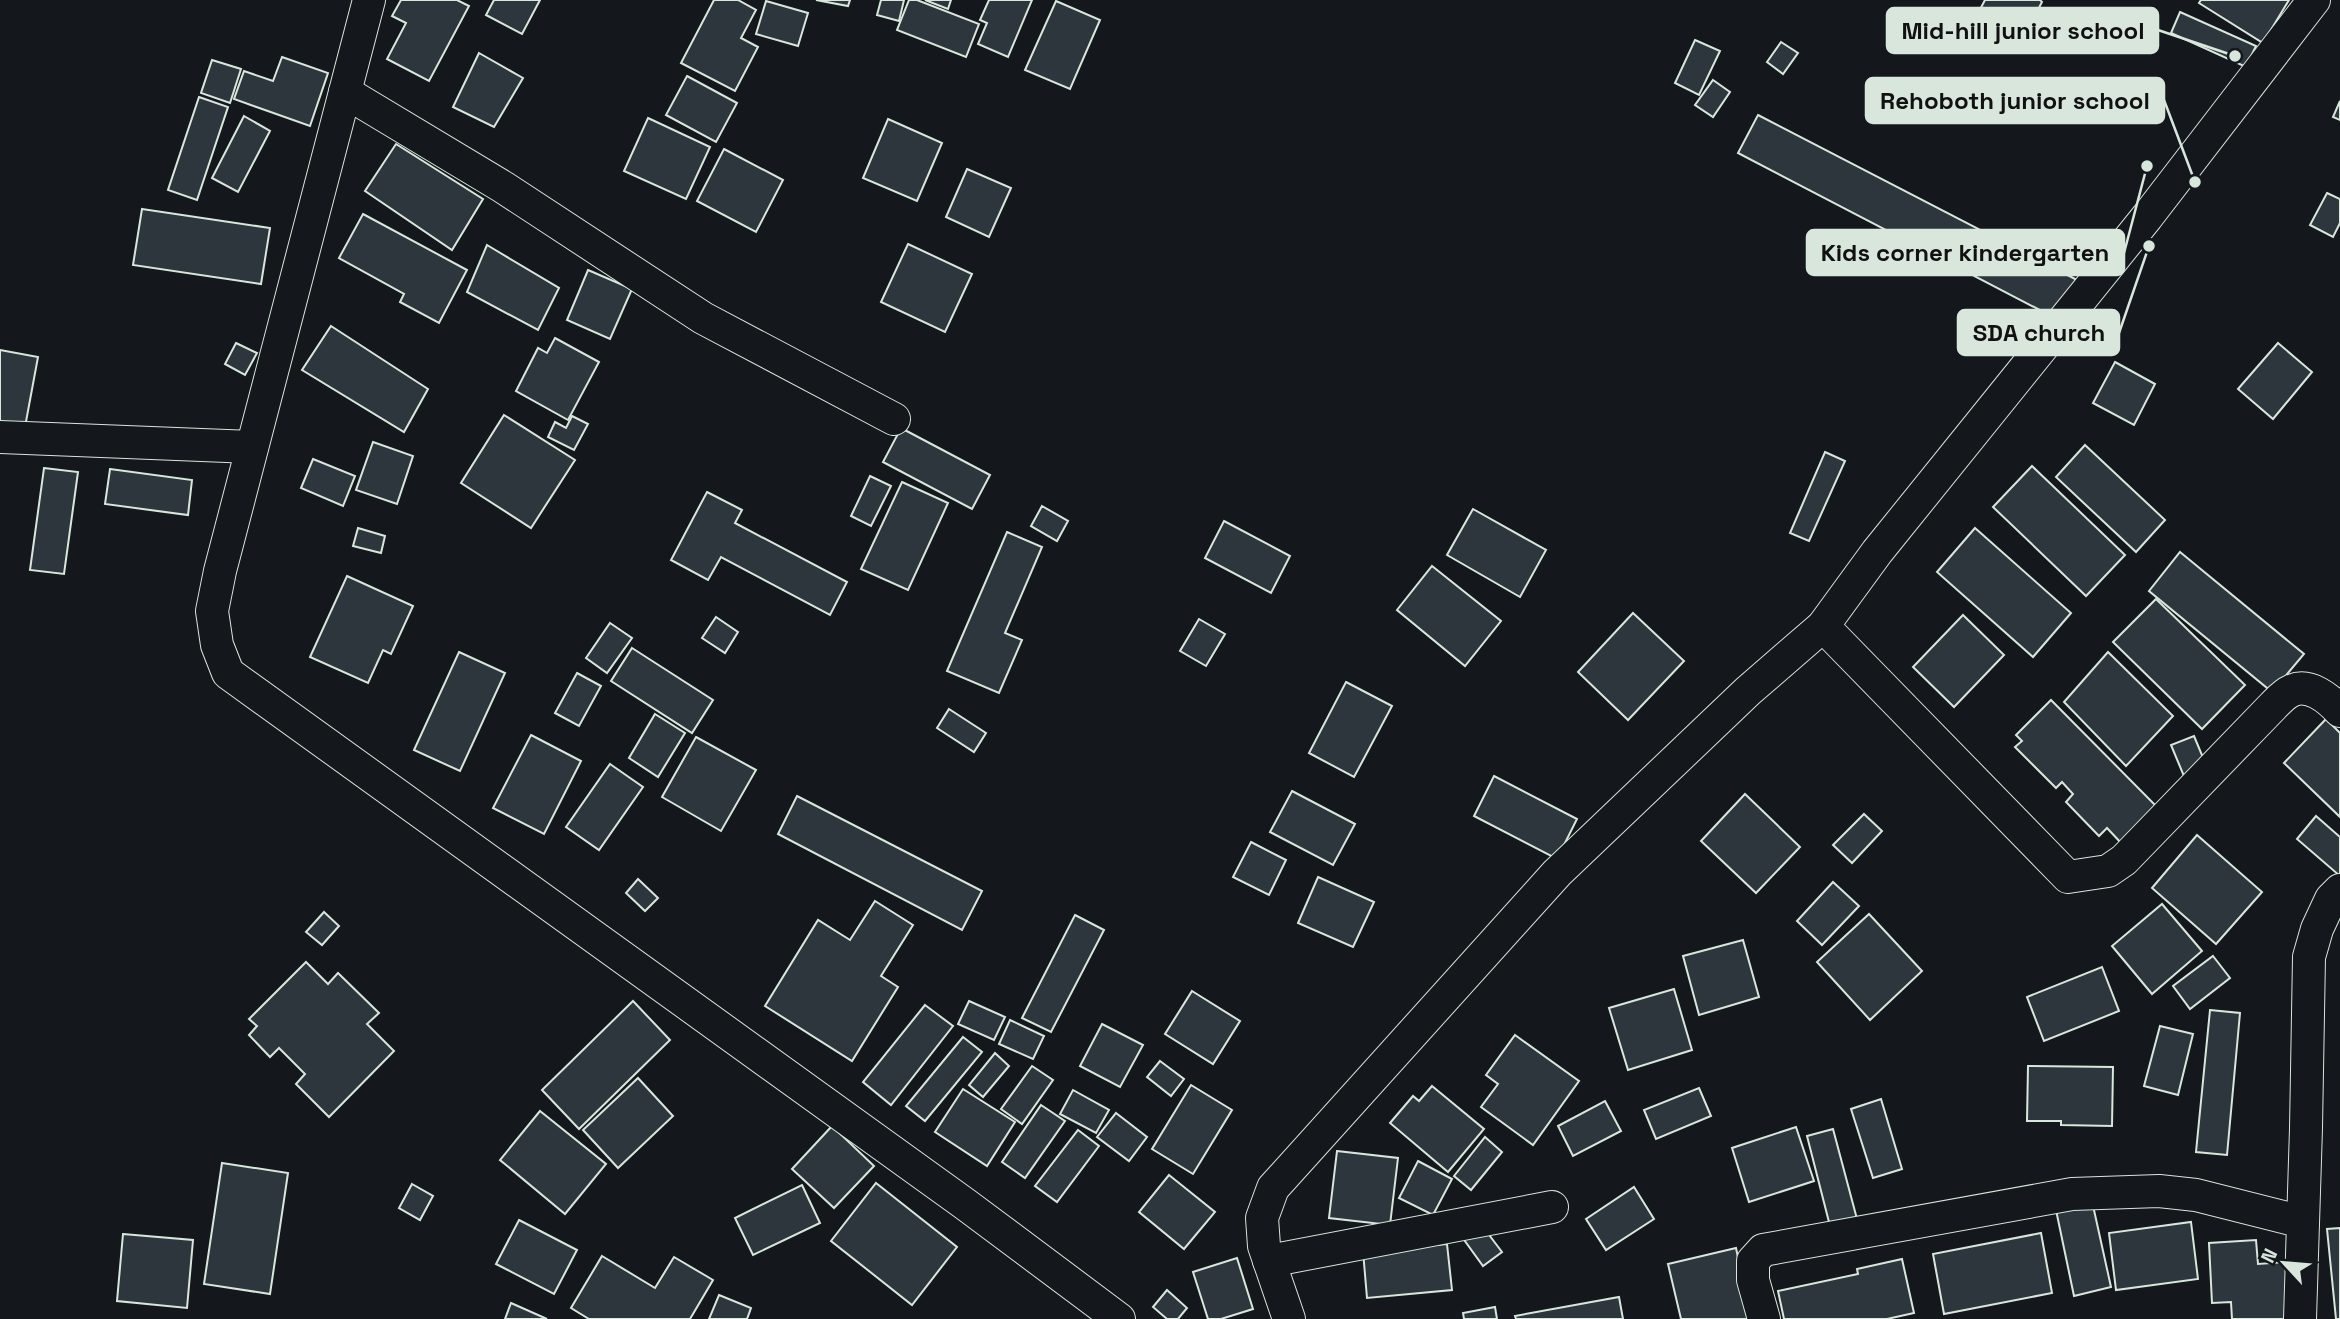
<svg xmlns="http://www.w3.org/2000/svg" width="2340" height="1319" font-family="'Space Grotesk',sans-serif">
	<rect width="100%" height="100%" fill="#14181c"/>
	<g fill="#2c363c" stroke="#d8e6dc" stroke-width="2">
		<path d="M401,0H457L469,6L429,81L387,59L406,23L392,16Z"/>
		<path d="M494,0H540L522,34L486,15Z"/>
		<path d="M714,0H738L756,10L741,38L758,47L735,91L681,63Z"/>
		<path d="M816,0H850L848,6Z"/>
		<path d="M881,0H904L899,21L877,15Z"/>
		<path d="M909,0H917L979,24L966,57L897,30Z"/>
		<path d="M925,0H951L948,9Z"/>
		<path d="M989,0H1032L1008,57L978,44L987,23L980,20Z"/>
		<path d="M1985,0H2040L2042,2L2022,40L1977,15Z"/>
		<path d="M2201,0H2289L2263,43L2199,3Z"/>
		<path d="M766,1L808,13L798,46L756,34Z"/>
		<path d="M1056,1L1100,20L1070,89L1025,70Z"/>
		<path d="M2180,12L2256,46L2246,67L2171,33Z"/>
		<path d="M1695,40L1720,51L1699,95L1675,83Z"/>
		<path d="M1781,42L1798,53L1783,74L1767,62Z"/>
		<path d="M479,53L523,78L494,127L453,107Z"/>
		<path d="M282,57L328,73L310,126L234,99L244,71L273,81Z"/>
		<path d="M212,60L241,69L230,103L201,93Z"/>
		<path d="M687,76L737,103L716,142L666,115Z"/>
		<path d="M1713,80L1730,92L1713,117L1695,105Z"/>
		<path d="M199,97L228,107L197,200L168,190Z"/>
		<path d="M2340,101V120L2333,117Z"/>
		<path d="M1758,115L2077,280L2057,319L1738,153Z"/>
		<path d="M244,116L270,131L238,192L212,178Z"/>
		<path d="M648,118L710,147L686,199L624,171Z"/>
		<path d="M888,119L942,143L917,201L863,178Z"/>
		<path d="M396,144L483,199L452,250L365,191Z"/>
		<path d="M724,149L783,180L756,232L697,201Z"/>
		<path d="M967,169L1011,188L989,237L946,217Z"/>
		<path d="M2327,193L2340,199V223L2333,237L2310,225Z"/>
		<path d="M142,209L270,228L261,284L133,265Z"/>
		<path d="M363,214L467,270L439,323L400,302L404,294L339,258Z"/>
		<path d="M908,244L972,274L945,332L881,302Z"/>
		<path d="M487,245L559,288L538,330L467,292Z"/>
		<path d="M588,270L632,289L610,339L567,320Z"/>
		<path d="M331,326L428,389L404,432L302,370Z"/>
		<path d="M555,338L599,362L568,420L516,391L538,348L547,353Z"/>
		<path d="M236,343L257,353L245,375L225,364Z"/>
		<path d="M2278,343L2312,372L2273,419L2238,389Z"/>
		<path d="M0,350L38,357L25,427L0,422Z"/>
		<path d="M2115,362L2155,384L2134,425L2093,403Z"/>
		<path d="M504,415L575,460L531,528L461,483Z"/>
		<path d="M572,416L588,424L574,450L548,437L555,422L566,428Z"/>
		<path d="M901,428L990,475L972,509L883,462Z"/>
		<path d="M373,442L413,456L397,504L356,490Z"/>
		<path d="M2085,445L2165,520L2136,552L2056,477Z"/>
		<path d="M1825,452L1845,461L1809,541L1790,533Z"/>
		<path d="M313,459L355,476L343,506L301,488Z"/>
		<path d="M2032,466L2125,555L2086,596L1993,507Z"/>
		<path d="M44,468L78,472L64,574L30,570Z"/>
		<path d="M110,469L192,480L188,515L105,504Z"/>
		<path d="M870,476L891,486L871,526L851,516Z"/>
		<path d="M902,482L948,503L908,590L861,569Z"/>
		<path d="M707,492L742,510L735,523L847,582L830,615L721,557L708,580L671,560Z"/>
		<path d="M1042,506L1068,521L1057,541L1031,526Z"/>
		<path d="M1473,509L1546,550L1520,597L1447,555Z"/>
		<path d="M1224,521L1290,556L1271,593L1205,558Z"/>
		<path d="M358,528L385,536L381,553L353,546Z"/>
		<path d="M1975,528L2071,613L2033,657L1937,572Z"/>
		<path d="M1007,532L1042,547L1005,633L1022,640L999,693L947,671Z"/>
		<path d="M2180,552L2304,654L2272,692L2149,591Z"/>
		<path d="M1432,566L1501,621L1465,666L1397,610Z"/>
		<path d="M347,576L413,606L391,654L383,650L368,683L310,657Z"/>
		<path d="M2156,599L2245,685L2202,729L2113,642Z"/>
		<path d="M1633,613L1684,661L1628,720L1578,672Z"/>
		<path d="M1963,615L2004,655L1954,707L1913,667Z"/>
		<path d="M716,617L738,632L725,653L702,638Z"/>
		<path d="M1199,619L1225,634L1206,666L1180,651Z"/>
		<path d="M610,623L632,638L607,673L586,658Z"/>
		<path d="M632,648L713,700L692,733L611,681Z"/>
		<path d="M459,652L505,673L460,771L414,750Z"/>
		<path d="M2108,652L2173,716L2126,766L2064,702Z"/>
		<path d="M577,673L601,686L579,726L555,713Z"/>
		<path d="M1346,682L1392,706L1354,777L1309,753Z"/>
		<path d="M2051,700L2159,809L2123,845L2107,828L2099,836L2066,802L2073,794L2062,782L2056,788L2015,747L2022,741L2016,735Z"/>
		<path d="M949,709L986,733L974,752L937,728Z"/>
		<path d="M655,714L685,733L658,777L629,758Z"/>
		<path d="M2326,719L2340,733V817L2284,763Z"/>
		<path d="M531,735L581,761L544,834L493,808Z"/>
		<path d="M2194,736L2209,772L2186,781L2171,745Z"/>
		<path d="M696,737L756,770L721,831L662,797Z"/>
		<path d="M610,764L643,787L599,850L566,827Z"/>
		<path d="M1494,776L1577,819L1557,859L1474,816Z"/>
		<path d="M1292,791L1355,824L1333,865L1270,832Z"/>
		<path d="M1745,794L1800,847L1756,893L1701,841Z"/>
		<path d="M797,796L982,891L962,930L778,834Z"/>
		<path d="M1864,814L1882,831L1852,863L1833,845Z"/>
		<path d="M2316,816L2340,837V876L2297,839Z"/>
		<path d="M2197,835L2262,892L2216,944L2152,888Z"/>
		<path d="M1251,842L1286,860L1269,895L1233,877Z"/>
		<path d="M1318,877L1374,902L1353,947L1298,923Z"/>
		<path d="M638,879L658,898L645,911L626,893Z"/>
		<path d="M1833,882L1859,906L1822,945L1797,921Z"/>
		<path d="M875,901L913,925L881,976L898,987L852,1061L765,1006L818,920L850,940Z"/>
		<path d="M2162,904L2202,951L2152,994L2112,946Z"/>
		<path d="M324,912L339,926L322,945L306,932Z"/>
		<path d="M1869,914L1922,971L1870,1020L1817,962Z"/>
		<path d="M1075,915L1104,930L1051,1032L1022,1018Z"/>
		<path d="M1743,940L1759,997L1699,1015L1683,956Z"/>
		<path d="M2213,956L2230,978L2190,1009L2173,986Z"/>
		<path d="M306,962L328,984L338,973L379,1013L367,1024L394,1051L329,1117L296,1084L305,1074L279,1048L270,1057L249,1035L257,1026L249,1019Z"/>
		<path d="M2102,967L2119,1011L2044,1041L2027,997Z"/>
		<path d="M1674,989L1692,1050L1628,1070L1609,1008Z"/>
		<path d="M1192,991L1240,1021L1213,1064L1165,1034Z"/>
		<path d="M633,1001L670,1040L579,1129L542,1090Z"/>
		<path d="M969,1001L1005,1017L994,1040L958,1024Z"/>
		<path d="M925,1005L953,1026L891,1105L863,1082Z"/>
		<path d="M2210,1010L2240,1013L2227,1155L2196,1152Z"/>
		<path d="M1010,1020L1044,1036L1033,1059L999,1044Z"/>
		<path d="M1102,1024L1143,1045L1120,1087L1080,1066Z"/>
		<path d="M2160,1026L2193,1034L2178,1095L2144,1086Z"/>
		<path d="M1515,1035L1579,1081L1533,1145L1481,1107L1498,1084L1486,1075Z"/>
		<path d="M963,1037L982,1052L925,1121L906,1106Z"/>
		<path d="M995,1053L1009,1066L983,1097L969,1085Z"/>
		<path d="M1160,1061L1184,1079L1171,1096L1147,1077Z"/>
		<path d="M1032,1066L1053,1080L1022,1124L1001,1109Z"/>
		<path d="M2028,1066L2113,1067L2112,1126L2061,1125V1121H2027Z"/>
		<path d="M638,1078L673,1116L618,1168L583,1130Z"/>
		<path d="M1191,1085L1232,1110L1193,1174L1152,1149Z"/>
		<path d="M1432,1086L1484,1129L1448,1172L1390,1123L1413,1096L1419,1101Z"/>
		<path d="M1699,1088L1711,1116L1656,1139L1644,1110Z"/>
		<path d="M963,1089L1015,1122L987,1166L935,1132Z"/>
		<path d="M1073,1090L1109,1110L1096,1133L1060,1114Z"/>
		<path d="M1881,1099L1902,1169L1873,1178L1851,1109Z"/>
		<path d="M1605,1101L1621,1131L1573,1156L1558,1126Z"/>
		<path d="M1041,1105L1065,1121L1025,1178L1002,1162Z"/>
		<path d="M540,1111L606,1164L565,1214L500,1160Z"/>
		<path d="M1116,1113L1147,1137L1129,1161L1097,1137Z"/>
		<path d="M832,1126L874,1166L834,1208L792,1169Z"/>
		<path d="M1796,1127L1814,1181L1749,1202L1732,1148Z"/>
		<path d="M1833,1129L1857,1219L1830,1226L1807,1136Z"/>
		<path d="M1078,1130L1099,1146L1057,1202L1035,1186Z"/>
		<path d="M1485,1137L1502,1152L1471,1190L1454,1176Z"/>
		<path d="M1337,1151L1398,1158L1390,1225L1329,1218Z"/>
		<path d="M1418,1161L1452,1179L1433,1215L1399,1198Z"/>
		<path d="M222,1163L288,1173L270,1294L204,1284Z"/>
		<path d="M1169,1175L1215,1212L1184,1249L1139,1212Z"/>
		<path d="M876,1183L957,1247L912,1305L831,1241Z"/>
		<path d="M412,1184L433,1196L420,1220L399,1208Z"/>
		<path d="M802,1185L820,1223L753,1255L735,1218Z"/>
		<path d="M1634,1187L1654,1219L1606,1250L1586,1219Z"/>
		<path d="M2092,1201L2111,1287L2074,1296L2056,1210Z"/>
		<path d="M519,1220L577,1250L554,1294L496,1264Z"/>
		<path d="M2191,1222L2198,1279L2116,1290L2109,1233Z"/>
		<path d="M1480,1223L1502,1252L1483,1266L1462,1237Z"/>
		<path d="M2340,1228V1319H2336L2327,1229Z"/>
		<path d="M2041,1233L2052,1293L1944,1314L1933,1254Z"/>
		<path d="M123,1234L193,1240L187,1308L117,1301Z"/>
		<path d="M2256,1240L2258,1264L2286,1262L2289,1319H2232L2231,1302L2212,1303L2209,1243Z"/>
		<path d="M1447,1244L1452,1290L1367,1298L1363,1251Z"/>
		<path d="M1736,1248L1751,1319H1681L1668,1264Z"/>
		<path d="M602,1256L655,1288L674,1257L713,1280L690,1319H589L571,1308Z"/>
		<path d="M1237,1258L1253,1309L1221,1319H1208L1193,1272Z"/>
		<path d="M1902,1259L1914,1313L1887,1319H1784L1778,1291L1858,1274L1857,1269Z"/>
		<path d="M1167,1290L1187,1308L1178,1319H1167L1153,1307Z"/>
		<path d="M719,1295L751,1308L747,1319H709Z"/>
		<path d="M1619,1297L1623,1319H1516L1515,1316Z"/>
		<path d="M511,1303L547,1319H505Z"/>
		<path d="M1495,1307L1497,1319H1464L1463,1313Z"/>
	</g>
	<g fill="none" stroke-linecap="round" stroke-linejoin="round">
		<defs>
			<g id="minor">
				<path d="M369,0L220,571L212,611L217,645L228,673L965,1204L1119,1319"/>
				<path d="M345,92L503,187L703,318L894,419"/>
				<path d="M0,437L252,447"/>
				<path d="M1823,626L2068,877L2108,871L2124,860L2273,706C2278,701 2284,694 2291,691C2309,682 2329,699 2340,711"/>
				<path d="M1269,1261L1552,1207"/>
				<path d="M1289,1319L1264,1246L1262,1218L1273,1188L1557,873L1748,691L1823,626L1877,552L2147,217L2314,0"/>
				<path d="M1764,1319L1753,1280V1261L1763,1250L2072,1194L2159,1191L2196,1195L2303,1222"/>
				<path d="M2300,1319L2306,1128L2309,957L2317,929L2331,899L2340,890"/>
			</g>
		</defs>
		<use href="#minor" stroke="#d8e6dc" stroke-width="34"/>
		<use href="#minor" stroke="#14181c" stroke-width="32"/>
	</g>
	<path fill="none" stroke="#d8e6dc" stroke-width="2.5" d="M2235 56L2158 30M2195 182L2164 100M2147 166L2124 253M2149 246L2119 333"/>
	<g fill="#d8e6dc" stroke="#14181c" stroke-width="2.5">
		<circle cx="2235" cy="56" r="7"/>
		<circle cx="2195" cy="182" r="7"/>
		<circle cx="2147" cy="166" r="7"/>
		<circle cx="2149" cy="246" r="7"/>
	</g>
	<g fill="#d8e6dc" stroke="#d8e6dc" stroke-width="2.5">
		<rect x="1887" y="8" width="271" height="45" rx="7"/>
		<rect x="1866" y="78" width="298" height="45" rx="7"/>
		<rect x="1807" y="230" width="317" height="45" rx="7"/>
		<rect x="1958" y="310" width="161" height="45" rx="7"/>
	</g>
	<g font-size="24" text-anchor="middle" font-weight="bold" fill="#111">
		<text x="2023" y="39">Mid-hill junior school</text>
		<text x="2015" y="109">Rehoboth junior school</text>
		<text x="1965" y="261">Kids corner kindergarten</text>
		<text x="2039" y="341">SDA church</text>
	</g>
	<g transform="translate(2284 1263) rotate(296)" stroke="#14181c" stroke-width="5" paint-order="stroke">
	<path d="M0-5L12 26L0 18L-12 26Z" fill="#d8e6dc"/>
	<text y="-10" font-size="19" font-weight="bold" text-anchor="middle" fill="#d8e6dc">N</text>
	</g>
</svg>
